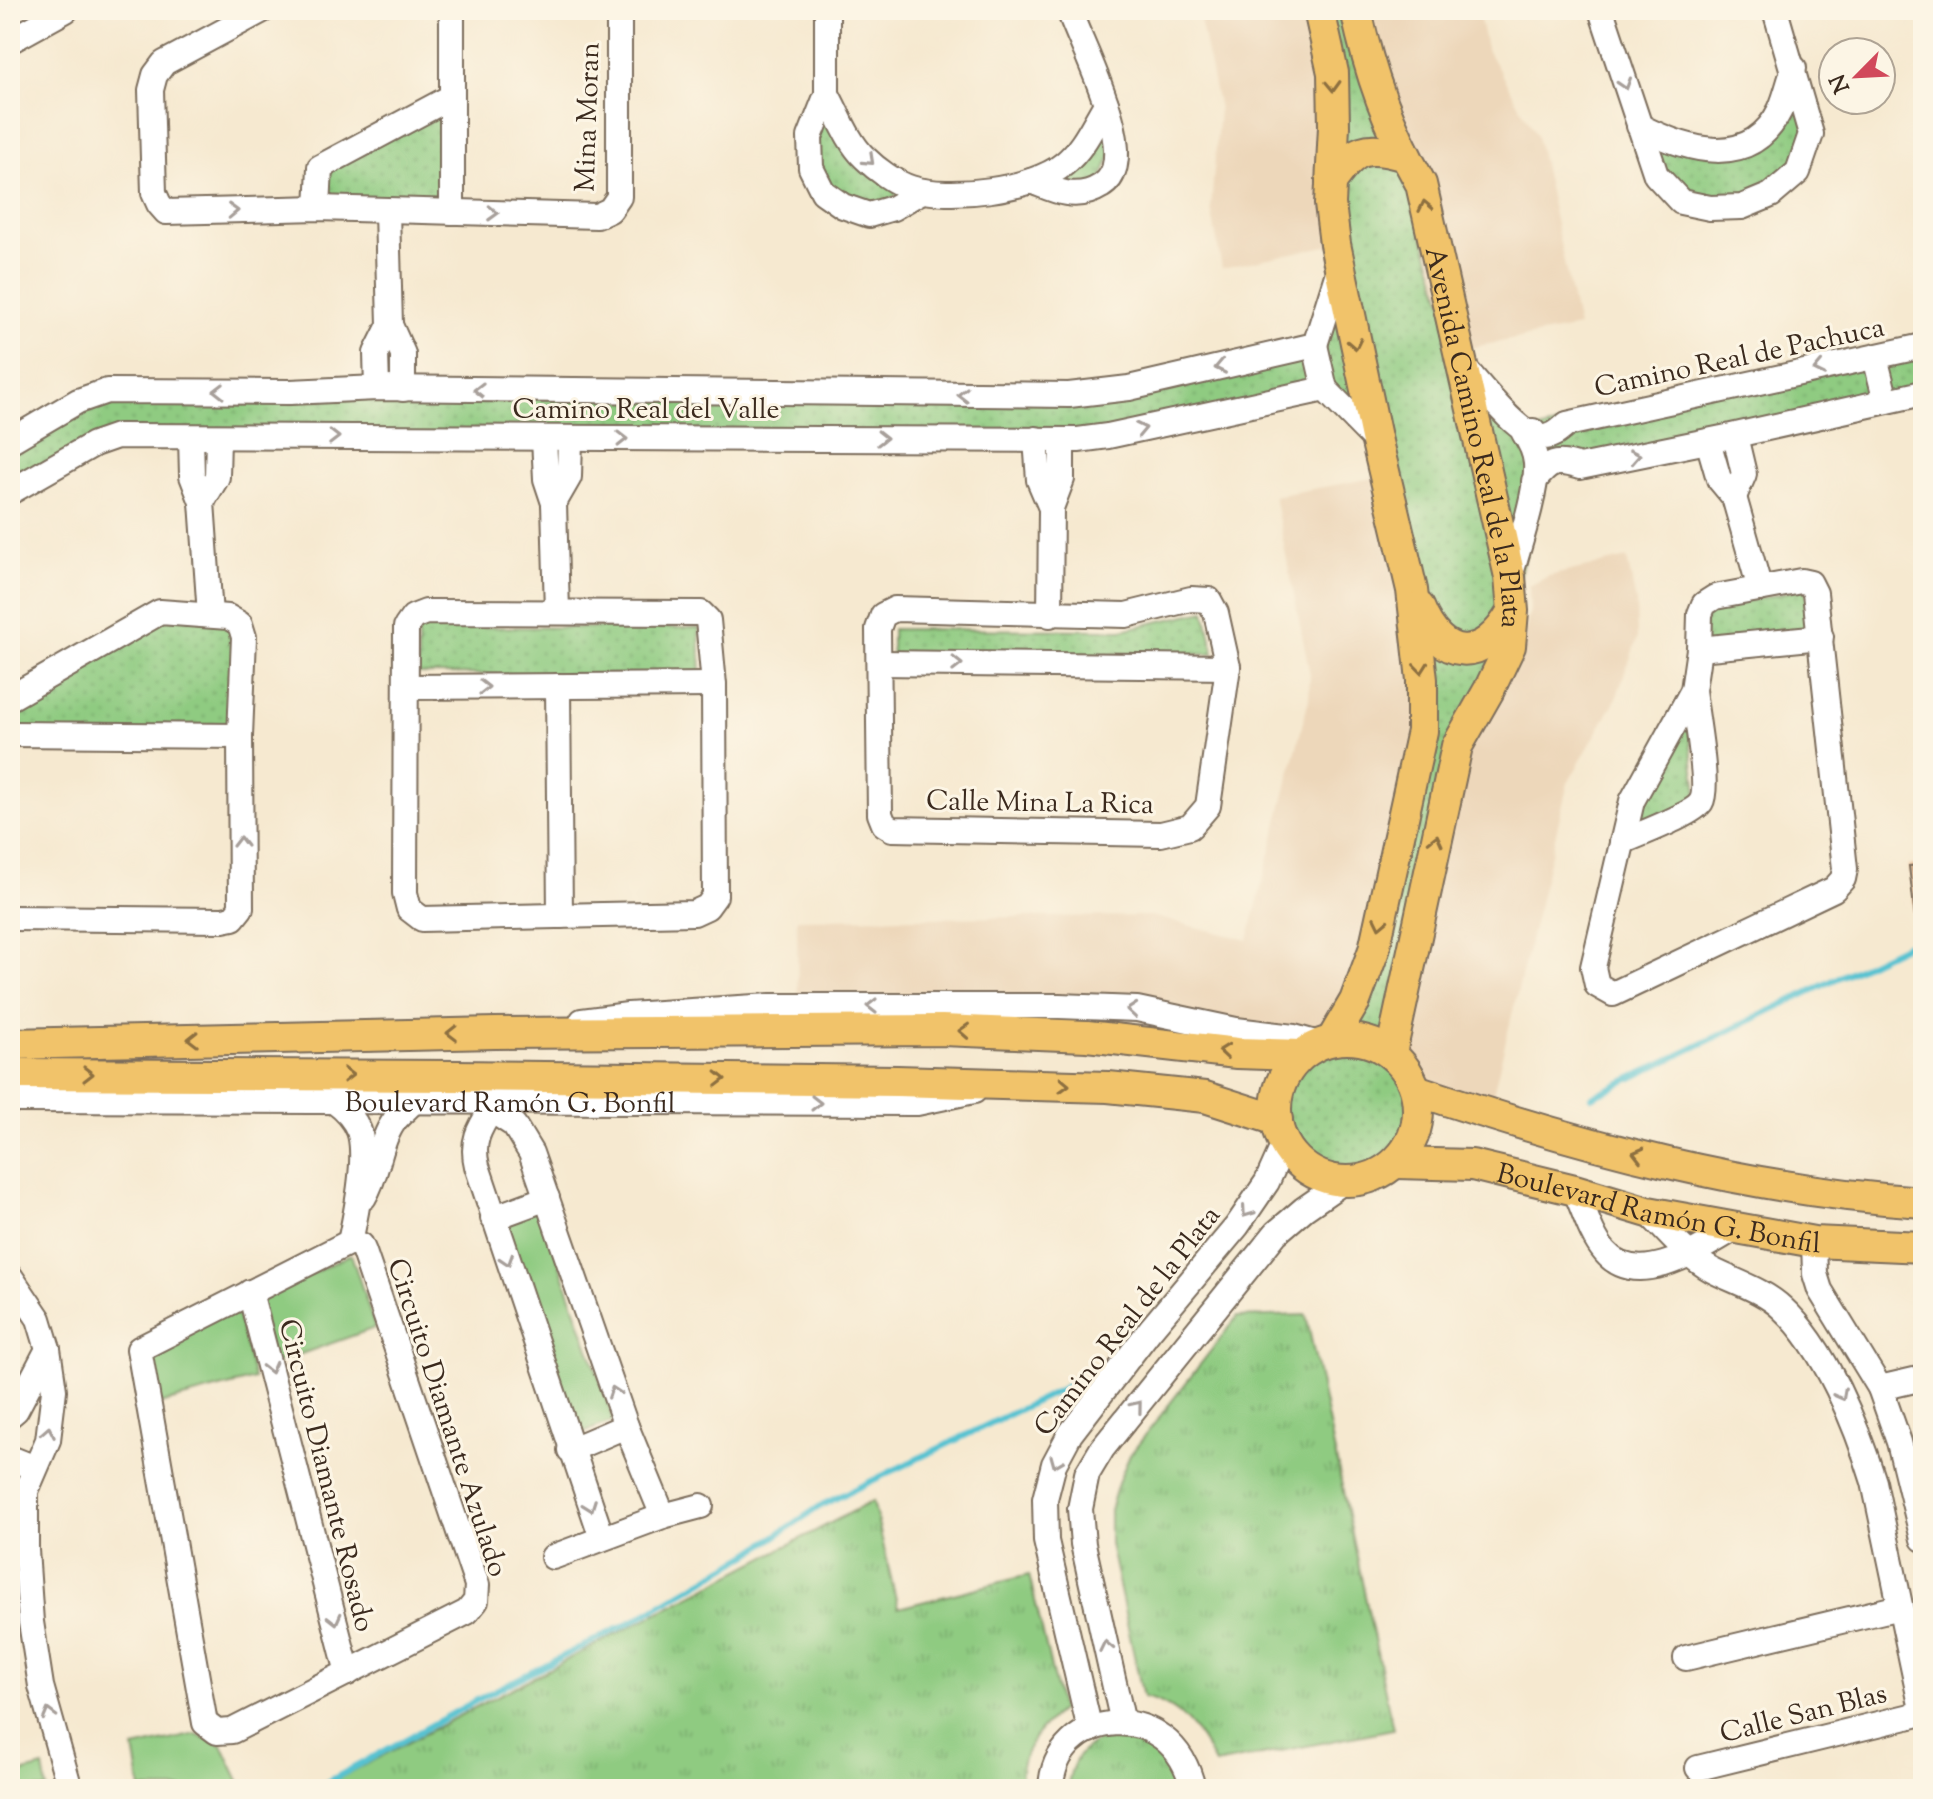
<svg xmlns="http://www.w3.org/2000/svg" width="1933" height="1799" font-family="'Sorts Mill Goudy',serif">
	<defs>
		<pattern id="grass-tufts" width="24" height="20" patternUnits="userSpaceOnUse" patternTransform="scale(2)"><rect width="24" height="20" fill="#8fcb81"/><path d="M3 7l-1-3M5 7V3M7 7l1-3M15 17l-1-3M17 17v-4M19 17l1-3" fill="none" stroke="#7cae6f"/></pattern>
		<pattern id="park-dots" width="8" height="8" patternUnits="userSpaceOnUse" patternTransform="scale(2)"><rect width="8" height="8" fill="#8fcb81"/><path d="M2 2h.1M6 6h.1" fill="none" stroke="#7cae6f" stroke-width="1.8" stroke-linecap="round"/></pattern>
		<pattern id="building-hatch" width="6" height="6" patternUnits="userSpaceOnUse" patternTransform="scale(2)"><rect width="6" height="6" fill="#e7b689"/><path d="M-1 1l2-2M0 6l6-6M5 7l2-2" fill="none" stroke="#bc946f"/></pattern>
	</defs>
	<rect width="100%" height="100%" fill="#fcf5e5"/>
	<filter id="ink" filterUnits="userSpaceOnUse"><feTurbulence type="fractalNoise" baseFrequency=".0125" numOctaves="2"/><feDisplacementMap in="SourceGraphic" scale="16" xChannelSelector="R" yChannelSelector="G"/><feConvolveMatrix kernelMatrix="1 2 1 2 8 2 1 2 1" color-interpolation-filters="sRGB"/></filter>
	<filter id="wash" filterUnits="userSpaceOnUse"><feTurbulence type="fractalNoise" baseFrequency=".006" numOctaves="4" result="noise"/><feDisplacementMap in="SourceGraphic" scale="32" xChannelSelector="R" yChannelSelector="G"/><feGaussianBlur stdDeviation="1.8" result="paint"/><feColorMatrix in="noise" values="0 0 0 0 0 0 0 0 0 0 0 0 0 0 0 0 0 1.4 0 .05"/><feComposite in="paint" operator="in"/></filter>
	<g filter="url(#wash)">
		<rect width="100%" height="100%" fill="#f6e9d0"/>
		<g fill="#edd7ba">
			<path d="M1198,10H1319L1335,244L1222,268L1211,208L1219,109Z"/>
			<path d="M1356,10H1478L1486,48L1537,136L1578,327L1458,350Z"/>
			<path d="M1385,476L1422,731L1332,1040L1137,1009L798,1006L797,919L1151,916L1248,940L1309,699L1310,674L1274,496Z"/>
			<path d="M1627,558L1636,602L1637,639L1616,699L1568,783L1488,1114L1416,1090L1406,1069L1391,1053L1457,746L1522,649L1530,610L1529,586L1549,576Z"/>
		</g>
		<g fill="url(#grass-tufts)" stroke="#657a50" stroke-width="2">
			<path d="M1306,1315L1393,1729L1215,1764C1199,1731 1180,1705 1143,1697L1110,1544V1510L1119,1480L1130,1455L1237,1317Z"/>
			<path d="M873,1501L898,1608L1029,1575L1061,1710C1036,1731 1017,1754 1021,1789H318Z"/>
			<path d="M1126,1734C1154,1741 1175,1758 1175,1789H1068C1070,1754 1092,1736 1126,1734Z"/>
		</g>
		<g fill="url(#park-dots)" stroke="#657a50" stroke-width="2">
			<path d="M1319,10H1356L1461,364L1524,433L1923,346V393L1549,474L1509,610L1457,746L1390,1053C1412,1076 1422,1098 1416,1130C1400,1206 1275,1197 1277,1106C1277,1093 1282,1076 1291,1066C1301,1055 1320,1048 1333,1040L1422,731L1377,442L1325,389L1108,436L138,435L10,492V441L78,401L1069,395L1315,345L1339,269Z"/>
			<path d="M1794,68L1811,134L1771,195L1681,202L1639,126L1700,150L1762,134Z"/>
			<path d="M827,94L862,156L906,187L869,215L811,168Z"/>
			<path d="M451,97L452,212L318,208L320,167Z"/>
			<path d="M1106,104L1116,143L1097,189L1031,181L1062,166Z"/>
			<path d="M1805,588L1813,635L1703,645L1706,611Z"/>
			<path d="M1205,611L1214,654L892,655V629L1122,630Z"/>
			<path d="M160,612L240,624V736L10,734V698Z"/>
			<path d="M418,627L699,628L701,675L418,674Z"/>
			<path d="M1684,728L1689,731L1698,801L1646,827L1634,817Z"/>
		</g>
		<g fill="#8fcb81" stroke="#657a50" stroke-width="2">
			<path d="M539,1205L614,1421L578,1434L503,1218Z"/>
			<path d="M351,1254L375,1328L273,1364L258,1301Z"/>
			<path d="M235,1304L254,1379L160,1404L148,1350Z"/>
			<path d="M196,1734L222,1745L243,1789H141L134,1748Z"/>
			<path d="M43,1767L47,1789H10V1776Z"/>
		</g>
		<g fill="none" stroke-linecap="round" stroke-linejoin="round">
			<g stroke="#56c2d1" stroke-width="6">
				<path d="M1592,1097L1908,944L1923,942"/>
				<path d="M315,1789L492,1692L633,1621L749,1554L822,1505L1076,1382"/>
			</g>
		</g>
		<g id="blocks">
			<path fill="url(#building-hatch)" d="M1923,865V924L1916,925L1909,866Z"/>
		</g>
	</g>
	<g filter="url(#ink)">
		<use href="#blocks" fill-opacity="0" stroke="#7c6d5c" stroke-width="2"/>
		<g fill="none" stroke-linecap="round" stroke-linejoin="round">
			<defs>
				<g id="minor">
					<path d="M263,10L164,63L155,75L151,90L154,193L159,204L166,212L318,208L597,216L610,210L619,197V10"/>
					<path d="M452,10V212"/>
					<path d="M827,10V94L810,137L811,168L823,192L843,206L869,215L893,208L922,191"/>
					<path d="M1601,10L1656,175L1681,202L1710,208L1742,207L1771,195L1798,172L1811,134L1775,10"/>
					<path d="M10,41L66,10"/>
					<path d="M827,94C838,114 848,142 865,158C876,169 895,183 911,188C948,200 1033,190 1064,164C1084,148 1093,125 1106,104"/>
					<path d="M1639,126C1686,150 1750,171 1780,110C1786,97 1789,82 1794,68"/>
					<path d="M1031,181C1042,185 1054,191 1066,193C1078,195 1090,193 1101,186C1145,161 1080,45 1069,10"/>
					<path d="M318,208L320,167L451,97"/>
					<path d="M387,211L390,325"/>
					<path d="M1315,345L1325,389"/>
					<path d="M1875,357L1886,401"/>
					<path d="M1461,364C1478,382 1517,435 1540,437C1552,438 1559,431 1567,424L1923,346"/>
					<path d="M377,388L376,353L390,325L403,354V389"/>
					<path d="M191,437L192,476L202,502L217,477L218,438"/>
					<path d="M544,439L546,479L554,503L569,477L570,439"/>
					<path d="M1036,439L1039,480L1051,508L1062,479V440"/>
					<path d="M10,441L78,401L107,391L290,392L377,388L1069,395L1129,388L1315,345L1339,269"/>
					<path d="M1708,441L1719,479L1734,497L1744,474L1735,436"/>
					<path d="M1534,481C1550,462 1555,459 1580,467L1727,437L1923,393"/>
					<path d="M10,492L94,444L117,436L1078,440L1108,436L1325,389L1377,442"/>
					<path d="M1734,497L1760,589"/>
					<path d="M202,502L210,615"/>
					<path d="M554,503L557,612"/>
					<path d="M1510,577C1518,549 1538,490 1536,463C1535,452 1530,442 1524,433L1533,431"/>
					<path d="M1801,581L1810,583L1815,593L1845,869L1843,879L1834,889L1613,994L1597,985L1593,967L1632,801L1693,690L1699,649L1700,614L1704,604L1715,597Z"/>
					<path d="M1191,599L1209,600L1216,613L1228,667L1208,806L1190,827L1161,834L892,829L884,824L880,814L878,629L883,615L895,609L1126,615Z"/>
					<path d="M426,612L701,613L708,620L714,685L715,896L707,907L694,913L422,919L409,909L405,893L406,627L413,617Z"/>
					<path d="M1050,615L1051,508"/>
					<path d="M1699,649L1821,637"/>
					<path d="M879,663L1228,667"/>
					<path d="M558,686L560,916"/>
					<path d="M406,687L714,685"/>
					<path d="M10,698L160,612L228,617L240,624L244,637L240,736L241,908L233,918L223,920L10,918"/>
					<path d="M10,734L240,736"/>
					<path d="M1622,842C1637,835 1694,814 1701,802C1710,788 1695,710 1693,690"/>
					<path d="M582,1021L628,1015L771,1006H1059L1137,1009L1236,1030L1294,1037L1319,1044"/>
					<path id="s1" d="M10,1100L917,1103L974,1091"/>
					<path d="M335,1102C346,1110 354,1118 359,1131C368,1157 356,1214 350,1242"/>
					<path d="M490,1102L491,1110C479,1129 471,1142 477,1166L602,1538"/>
					<path d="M491,1110L514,1125L531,1153L626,1426L663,1516"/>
					<path d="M1575,1190C1584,1210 1591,1236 1605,1252C1639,1292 1704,1246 1737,1227"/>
					<path d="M364,1197C379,1172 379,1141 395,1120C400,1114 407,1108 413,1102"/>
					<path d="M1648,1212C1667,1232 1687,1256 1712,1270C1735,1282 1763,1290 1782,1308C1826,1348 1857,1427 1874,1482L1923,1714"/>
					<path d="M493,1218L547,1198"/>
					<path d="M350,1242L361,1245L364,1252L477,1585L476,1601L467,1612L232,1731L217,1732L205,1723L139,1349Z"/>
					<path d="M1814,1242L1815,1274L1820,1290L1880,1388L1899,1442L1923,1539"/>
					<path d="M10,1276L39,1319L48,1349L54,1390L48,1440L26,1491V1550L31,1622L41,1686L70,1789"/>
					<path d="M250,1292L348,1673"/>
					<path d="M1880,1388L1923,1378"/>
					<path d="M10,1415L16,1410L48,1349"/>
					<path d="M570,1450L626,1426"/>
					<path d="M10,1458L35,1468"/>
					<path d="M553,1557L663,1516L701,1506"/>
					<path d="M1686,1658L1900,1607"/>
					<path d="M1123,1723L1083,1544L1080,1509L1087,1474L1102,1449L1276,1233L1304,1209L1343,1182"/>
					<path d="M1090,1730L1046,1541L1045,1499L1054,1464L1070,1434L1150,1330L1237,1226L1267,1182L1284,1144"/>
					<path d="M1698,1768L1923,1713"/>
					<path d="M1051,1789C1053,1709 1173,1694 1193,1789"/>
				</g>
				<g id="major">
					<path d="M1319,10L1333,73L1334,126L1330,204L1335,244L1377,442L1412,590L1422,680V731L1374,950L1355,1001L1332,1040"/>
					<path id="s2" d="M1356,10C1370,76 1388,125 1421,184L1510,577L1513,611L1510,646L1489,690L1457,746L1391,1053"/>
					<path d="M1331,182C1355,148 1365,144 1405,156"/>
					<path d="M1419,607C1441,662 1483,664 1512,612"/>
					<circle cx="1347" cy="1110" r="71"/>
					<path d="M10,1044L495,1033L942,1030L1087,1036L1237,1053L1301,1055"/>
					<path d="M10,1074L457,1076L897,1081L1108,1087L1205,1097L1277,1120"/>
					<path d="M1416,1090C1579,1145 1751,1191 1923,1202"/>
					<path id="s3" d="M1396,1163L1472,1165L1575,1190L1648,1212L1814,1242L1923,1247"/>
				</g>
			</defs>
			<use href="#minor" stroke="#7c6d5c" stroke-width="28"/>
			<use href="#major" stroke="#7c6d5c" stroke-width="34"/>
			<use href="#minor" stroke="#fff" stroke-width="24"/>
			<use href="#major" stroke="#f1c36a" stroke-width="30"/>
		</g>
		<defs><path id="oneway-chevron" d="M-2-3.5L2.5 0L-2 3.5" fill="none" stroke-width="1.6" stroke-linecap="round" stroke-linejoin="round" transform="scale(2)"/></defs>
		<g stroke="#a79f9a">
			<use href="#oneway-chevron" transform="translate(1625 84) rotate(72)"/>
			<use href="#oneway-chevron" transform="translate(869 160) rotate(43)"/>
			<use href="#oneway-chevron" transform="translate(233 211) rotate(-2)"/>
			<use href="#oneway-chevron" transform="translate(493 213) rotate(2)"/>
			<use href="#oneway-chevron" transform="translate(1220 367) rotate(168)"/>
			<use href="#oneway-chevron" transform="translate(1819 369) rotate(168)"/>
			<use href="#oneway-chevron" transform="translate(479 390) rotate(-179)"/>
			<use href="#oneway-chevron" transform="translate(219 391) rotate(-179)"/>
			<use href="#oneway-chevron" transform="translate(963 395) rotate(-180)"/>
			<use href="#oneway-chevron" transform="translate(1141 429) rotate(-12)"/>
			<use href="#oneway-chevron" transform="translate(334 437) rotate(1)"/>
			<use href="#oneway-chevron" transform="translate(882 438) rotate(1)"/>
			<use href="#oneway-chevron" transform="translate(622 439) rotate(-1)"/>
			<use href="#oneway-chevron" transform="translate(1635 456) rotate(-11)"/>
			<use href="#oneway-chevron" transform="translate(957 664) rotate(1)"/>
			<use href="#oneway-chevron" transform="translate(484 687)"/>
			<use href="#oneway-chevron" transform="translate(240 842) rotate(-90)"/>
			<use href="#oneway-chevron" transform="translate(872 1006) rotate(-180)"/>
			<use href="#oneway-chevron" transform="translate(1132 1010) rotate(-175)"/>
			<use href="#oneway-chevron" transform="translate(816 1103)"/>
			<use href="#oneway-chevron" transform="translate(1247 1212) rotate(125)"/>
			<use href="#oneway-chevron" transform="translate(507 1260) rotate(72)"/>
			<use href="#oneway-chevron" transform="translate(270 1368) rotate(76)"/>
			<use href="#oneway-chevron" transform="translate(614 1392) rotate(-109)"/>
			<use href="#oneway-chevron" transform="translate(1841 1395) rotate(62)"/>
			<use href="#oneway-chevron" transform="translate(1137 1406) rotate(-51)"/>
			<use href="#oneway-chevron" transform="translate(48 1432) rotate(-79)"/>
			<use href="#oneway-chevron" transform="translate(1056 1462) rotate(112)"/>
			<use href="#oneway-chevron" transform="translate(590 1506) rotate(70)"/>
			<use href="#oneway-chevron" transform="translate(335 1619) rotate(76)"/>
			<use href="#oneway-chevron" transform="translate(1106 1646) rotate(-102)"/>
			<use href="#oneway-chevron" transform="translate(49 1714) rotate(-105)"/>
		</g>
		<g stroke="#8d6f40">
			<use href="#oneway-chevron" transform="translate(1333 86) rotate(88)"/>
			<use href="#oneway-chevron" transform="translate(1425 206) rotate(-102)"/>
			<use href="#oneway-chevron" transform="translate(1355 344) rotate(78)"/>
			<use href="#oneway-chevron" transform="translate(1421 668) rotate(84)"/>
			<use href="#oneway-chevron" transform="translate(1436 840) rotate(-77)"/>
			<use href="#oneway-chevron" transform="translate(1380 923) rotate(102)"/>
			<use href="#oneway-chevron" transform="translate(964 1031) rotate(-177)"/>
			<use href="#oneway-chevron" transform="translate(452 1033) rotate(179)"/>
			<use href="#oneway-chevron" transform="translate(193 1039) rotate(179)"/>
			<use href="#oneway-chevron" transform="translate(1224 1051) rotate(-174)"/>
			<use href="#oneway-chevron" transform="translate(88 1074)"/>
			<use href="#oneway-chevron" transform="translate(348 1075)"/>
			<use href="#oneway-chevron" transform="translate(720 1079) rotate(1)"/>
			<use href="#oneway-chevron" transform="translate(1064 1085) rotate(2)"/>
			<use href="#oneway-chevron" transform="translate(1638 1154) rotate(-166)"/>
		</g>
	</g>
	<g text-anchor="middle" stroke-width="6" stroke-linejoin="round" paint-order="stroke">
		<g font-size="28" fill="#3b2a1e" stroke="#fcf5e5">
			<text transform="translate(586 117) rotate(-88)" y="10">Mina Moran</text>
			<text transform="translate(1739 356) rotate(-12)" y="10">Camino Real de Pachuca</text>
			<text x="646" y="418">Camino Real del Valle</text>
			<text dy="10" stroke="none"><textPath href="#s2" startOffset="446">Avenida Camino Real de la Plata</textPath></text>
			<text transform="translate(1040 801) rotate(1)" y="10">Calle Mina La Rica</text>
			<text dy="10" stroke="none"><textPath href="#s1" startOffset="500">Boulevard Ramón G. Bonfil</textPath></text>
			<text dy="10" stroke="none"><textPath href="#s3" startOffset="268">Boulevard Ramón G. Bonfil</textPath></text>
			<text transform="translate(1126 1320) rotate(-52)" y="10">Camino Real de la Plata</text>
			<text transform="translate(449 1417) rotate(72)" y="10">Circuito Diamante Azulado</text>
			<text transform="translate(328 1475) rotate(76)" y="10">Circuito Diamante Rosado</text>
			<text transform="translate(1803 1712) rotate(-14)" y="10">Calle San Blas</text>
		</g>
	</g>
	<rect width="1933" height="1799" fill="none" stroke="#fcf5e5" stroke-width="40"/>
	<g transform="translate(1857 76) rotate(246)"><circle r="38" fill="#fcf5e5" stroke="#afa495" stroke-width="2"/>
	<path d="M0-6L14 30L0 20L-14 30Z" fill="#d1495b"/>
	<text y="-12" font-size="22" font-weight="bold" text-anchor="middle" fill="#3b2a1e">N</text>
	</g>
</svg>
